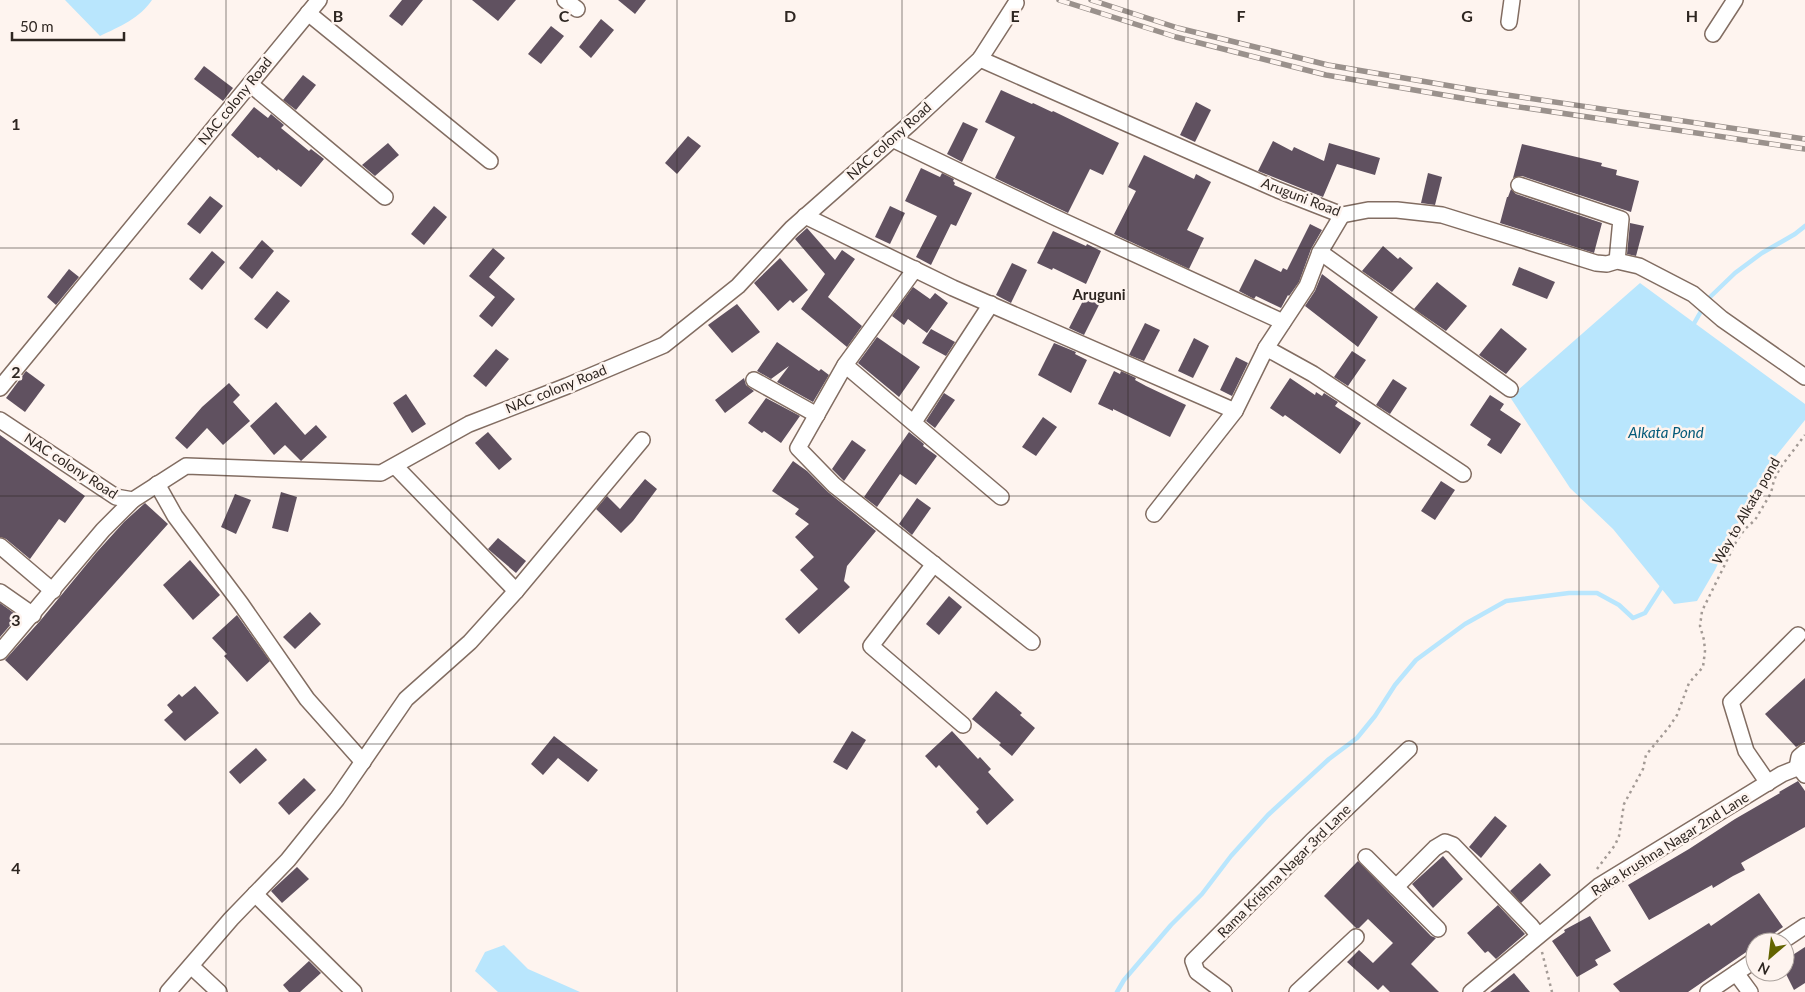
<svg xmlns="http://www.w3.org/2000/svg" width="1805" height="992" font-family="Lato,sans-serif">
	<rect width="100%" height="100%" fill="#fef4ef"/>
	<g fill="#b9e6fd">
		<path d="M65,0H152C140,18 119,27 100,36Z"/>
		<path d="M1640,283L1805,404V420L1776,456L1755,489L1715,570L1697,601L1674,604L1613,529L1570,488L1510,397Z"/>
		<path d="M504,945L528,969L580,992H498L475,971L485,952Z"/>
	</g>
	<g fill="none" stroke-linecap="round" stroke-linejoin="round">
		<g stroke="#b9e6fd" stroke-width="4.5">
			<path d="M1692,327L1708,299L1735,273L1762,253L1795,234L1805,226"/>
			<path d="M1117,992L1124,980L1171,925L1202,894L1231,856L1268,815L1329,759L1357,738L1375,716L1395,685L1416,660L1465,624L1506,601L1569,593H1597L1619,605L1633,618L1645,613L1663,585"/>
		</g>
	</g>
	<g fill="#605160">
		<path d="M402,0H423L402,26L389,16Z"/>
		<path d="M472,0H516L498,21Z"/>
		<path d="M618,0H646L635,14Z"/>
		<path d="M601,19L614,30L591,58L579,47Z"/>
		<path d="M551,26L564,36L541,64L528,54Z"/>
		<path d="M204,66L233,88L223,101L194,79Z"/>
		<path d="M303,75L316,85L296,110L283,100Z"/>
		<path d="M1001,90L1032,104L1033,103L1052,112L1053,111L1119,143L1103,175L1090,169L1068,213L995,178L1015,137L985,122Z"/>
		<path d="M1196,102L1211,110L1195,142L1180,135Z"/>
		<path d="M254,107L268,118L271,114L284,125L281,128L309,151L311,149L324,159L301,187L278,169L277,171L260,157L258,158L231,135Z"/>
		<path d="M963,122L978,129L962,162L947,154Z"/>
		<path d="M688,136L701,146L677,174L665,163Z"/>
		<path d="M1273,141L1292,151L1294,147L1324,161L1329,143L1380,158L1375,175L1337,164L1323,197L1258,171Z"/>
		<path d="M388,143L399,155L375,176L362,165Z"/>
		<path d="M1522,144L1602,163L1601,166L1617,170L1616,175L1639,181L1631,212L1522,176L1513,178Z"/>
		<path d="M1144,155L1194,179L1196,174L1211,182L1187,230L1204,238L1189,269L1114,234L1136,191L1128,187Z"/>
		<path d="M921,168L940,177L942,173L954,179L953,181L955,183L954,185L972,193L956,226L951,224L931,265L916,257L937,216L905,201Z"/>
		<path d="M1428,173L1442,177L1435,205L1421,203Z"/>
		<path d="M1511,189L1516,194L1602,223L1594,253L1500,223L1507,197H1508Z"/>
		<path d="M210,196L223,206L200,234L187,224Z"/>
		<path d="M434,206L447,217L424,245L411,234Z"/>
		<path d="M890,206L905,213L890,244L875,237Z"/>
		<path d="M1630,223L1644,226L1636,256L1627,254Z"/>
		<path d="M1310,224L1322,230L1311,249L1299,282L1289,296L1288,295L1281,308L1256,296L1254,299L1239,291L1255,259L1281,272L1283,268L1287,270Z"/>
		<path d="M807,228L835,260L842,250L855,259L828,297L862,326L847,347L801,309L825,274L795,239Z"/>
		<path d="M1053,231L1086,246L1087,244L1101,251L1086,284L1053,268L1052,270L1037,263Z"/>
		<path d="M262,240L274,251L252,279L239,268Z"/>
		<path d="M1383,246L1398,259L1400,257L1413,268L1392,292L1362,271Z"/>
		<path d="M493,248L505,258L489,277L515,299L492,327L479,316L495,297L469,276Z"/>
		<path d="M212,251L225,262L202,290L189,279Z"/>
		<path d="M780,258L808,290L793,303L790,300L778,311L754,283Z"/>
		<path d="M1012,263L1027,270L1011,303L996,295Z"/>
		<path d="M1519,267L1555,282L1547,299L1512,285Z"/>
		<path d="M69,269L79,277L56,305L47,297Z"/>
		<path d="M1322,274L1378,317L1358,347L1305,306L1315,291Z"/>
		<path d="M1437,282L1467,306L1446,331L1414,309Z"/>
		<path d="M913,287L930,299L935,293L948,303L927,333L908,319L904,325L892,316Z"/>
		<path d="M277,291L290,301L267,329L254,319Z"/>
		<path d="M1086,295L1100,303L1084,335L1069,328Z"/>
		<path d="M737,304L760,332L732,353L708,325Z"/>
		<path d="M1145,323L1160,330L1144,361L1129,355Z"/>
		<path d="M1501,328L1527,349L1506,374L1479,355Z"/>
		<path d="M931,329L955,342L946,356L922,343Z"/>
		<path d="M877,337L920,367L899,397L858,363Z"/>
		<path d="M1194,338L1209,346L1193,378L1178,371Z"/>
		<path d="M777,342L819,371L821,369L829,375L813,402L777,382L789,366L771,379L757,371Z"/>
		<path d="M1054,343L1076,352L1075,354L1087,360L1071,393L1038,375Z"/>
		<path d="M496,349L509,359L486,387L473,376Z"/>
		<path d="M1352,351L1366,360L1348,386L1334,377Z"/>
		<path d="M1236,357L1248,363L1232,396L1220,390Z"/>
		<path d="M26,371L45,385L25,412L6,398Z"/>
		<path d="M1114,371L1120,374L1121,371L1136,378L1135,380L1146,386L1186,405L1170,437L1113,409V411L1098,404Z"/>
		<path d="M744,378L746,385L754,391L725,413L715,400Z"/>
		<path d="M1290,378L1315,395L1316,392L1322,396L1324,393L1338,402L1335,406L1361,423L1340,454L1285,415L1283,417L1270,408Z"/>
		<path d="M1393,379L1407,388L1390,414L1376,405Z"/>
		<path d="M229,383L240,395L233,402L250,421L223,445L207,428L187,449L175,438L202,407Z"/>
		<path d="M944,393L955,400L935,428L926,421Z"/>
		<path d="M406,394L426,424L412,433L393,403Z"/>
		<path d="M1490,395L1504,404L1500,410L1521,424L1501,454L1487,445L1491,439L1470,425Z"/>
		<path d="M766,398L800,416L781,443L764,431L762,433L748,423Z"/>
		<path d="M276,402L305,435L316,425L327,437L301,461L285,445L274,455L250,426Z"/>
		<path d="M1043,417L1057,427L1036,456L1022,447Z"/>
		<path d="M488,432L512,459L499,470L475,443Z"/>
		<path d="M909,432L924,444L923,446L937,456L916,485L900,474L877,507L864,497Z"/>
		<path d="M0,435L85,496L65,523L59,519L30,559L6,539L0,537Z"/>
		<path d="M852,440L866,450L844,481L832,469Z"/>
		<path d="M793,461L807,471L828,492L876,531L847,566L844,581L850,587L799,634L785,619L818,589L800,570L814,557L795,537L809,524L795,514L799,509L772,491Z"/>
		<path d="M645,479L657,489L633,521L621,533L596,509L607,496L620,509Z"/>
		<path d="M1441,481L1455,490L1435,520L1421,511Z"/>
		<path d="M281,492L297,497L288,532L272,528Z"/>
		<path d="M235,494L251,500L236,534L221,527Z"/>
		<path d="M917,498L931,508L912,535L899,524Z"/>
		<path d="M145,503L168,524L27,681L5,660L40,621L96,553L124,522Z"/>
		<path d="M498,538L526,561L516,573L488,549Z"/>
		<path d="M190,560L220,595L193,620L163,585Z"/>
		<path d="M949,596L962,607L939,635L926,624Z"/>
		<path d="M0,603L18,616L0,637Z"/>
		<path d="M310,612L321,624L295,649L283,637Z"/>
		<path d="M237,615L270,661L247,682L224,656L227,654L212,638Z"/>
		<path d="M1805,678V742L1796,747L1765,714Z"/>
		<path d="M195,686L219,713L185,741L164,720L173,712L167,705L179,694L182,697Z"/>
		<path d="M996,691L1022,713L1020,715L1035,728L1012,756L999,745L1001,743L972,719Z"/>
		<path d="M852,731L866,740L847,770L833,762Z"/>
		<path d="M952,731L978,759L980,757L991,769L988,772L1014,800L987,825L976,812L979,809L939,765L936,768L925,756Z"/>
		<path d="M554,736L598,770L588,782L558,758L543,775L531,764Z"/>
		<path d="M256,748L267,760L240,784L229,772Z"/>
		<path d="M304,778L316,790L289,815L278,803Z"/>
		<path d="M1798,781L1805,791V827L1741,863L1745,870L1733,876L1713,888L1712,885L1649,920L1628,885L1689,849L1735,819L1780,793L1779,792Z"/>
		<path d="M1495,816L1507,826L1481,858L1469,847Z"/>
		<path d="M1443,856L1463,879L1433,908L1412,884Z"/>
		<path d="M1358,861L1431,936L1436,938L1411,964L1439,992H1390L1383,985L1378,990L1347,962L1359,950L1373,963L1393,943L1368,919L1359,928H1356L1324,896Z"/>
		<path d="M1540,863L1551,875L1521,903L1510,891Z"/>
		<path d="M297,867L309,879L282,903L271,891Z"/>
		<path d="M1759,893L1783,927L1762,942H1755V946L1688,992H1620L1613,984L1709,923L1711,926Z"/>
		<path d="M1498,905L1525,934L1496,959L1488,951L1485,953L1467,933Z"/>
		<path d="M1590,916L1611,951L1595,960L1598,965L1577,977L1552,941L1565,932L1564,930Z"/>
		<path d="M1805,947V983L1794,990L1785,972V960Z"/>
		<path d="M309,961L321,973L300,992H289L283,985Z"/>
		<path d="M1514,973L1530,992H1490Z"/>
	</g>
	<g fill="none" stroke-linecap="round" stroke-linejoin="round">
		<defs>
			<g id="street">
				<path d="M565,0L577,9"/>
				<path d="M308,13L490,161"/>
				<path d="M1509,22L1512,0"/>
				<path d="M1713,34L1735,0"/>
				<path d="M980,59L1278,190L1342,215L1368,210H1397L1442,215L1596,263L1607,264L1617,261L1639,266L1693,294L1722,319L1805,377"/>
				<path d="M250,84L385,197"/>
				<path d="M892,139L1052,216L1283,322"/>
				<path d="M1519,185L1621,219L1617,261"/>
				<path d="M805,216L953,288L1235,411"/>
				<path d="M1320,252L1510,389"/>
				<path d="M915,269L845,365L798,448L834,485L1032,642"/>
				<path d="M1266,348L1313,374L1463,474"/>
				<path d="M845,365L1001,497"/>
				<path d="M754,380L817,415"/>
				<path d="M0,388L319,0"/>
				<path d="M0,420L116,497L133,500L186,466L381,473L469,424L567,386L664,345L738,286L792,228L911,123L980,59L1016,3"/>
				<path d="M914,422L991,304"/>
				<path d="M395,466L516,591"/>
				<path d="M157,484L175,516L241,604L307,699L363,762"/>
				<path d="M1154,514L1235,411L1266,348L1307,286L1320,252L1342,215"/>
				<path d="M0,546L53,591"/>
				<path d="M934,564L871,646L963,725"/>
				<path d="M0,592L33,615"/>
				<path d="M0,652L103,530L133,500"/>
				<path d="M1797,768L1799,757L1805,752"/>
				<path d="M1768,783L1746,751L1731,702L1798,635"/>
				<path d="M1366,857L1438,929"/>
				<path d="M1396,887L1435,848L1445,842L1453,845L1531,926L1538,935"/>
				<path d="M255,894L354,992"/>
				<path d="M1781,942L1805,926"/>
				<path d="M191,966L219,992"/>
				<path d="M168,992L231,919L288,860L337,799L406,699L470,642L516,591L642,440"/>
				<path d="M1224,992L1197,972L1193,961L1312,841L1409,749"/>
				<path d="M1297,992L1356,937"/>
				<path d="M1471,992L1599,886L1782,774L1797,768L1802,771L1805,775"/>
				<path d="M1708,992L1736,973"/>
				<path d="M1750,992L1736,973L1755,960"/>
			</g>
		</defs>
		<use href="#street" stroke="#826d62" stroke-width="18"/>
		<g stroke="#a39a95" stroke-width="2.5" stroke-dasharray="2.5 4" stroke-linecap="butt">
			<path d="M1597,869L1615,845L1619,836L1624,804L1643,769L1646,755L1669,727L1677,715L1689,683L1703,667L1705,651L1704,640L1700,626L1702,611L1737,540L1745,529L1755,520L1771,493L1774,480L1780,468L1805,435"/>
			<path d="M1542,952L1552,992"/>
		</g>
		<use href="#street" stroke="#fff" stroke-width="15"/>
		<defs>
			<g id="rail">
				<path d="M1059,0L1176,37L1326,75L1479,101L1805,149"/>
				<path d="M1091,0L1178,28L1328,65L1480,91L1805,139"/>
			</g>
		</defs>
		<use href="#rail" stroke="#9a918c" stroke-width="5.5"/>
		<use href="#rail" stroke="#fef4ef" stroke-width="4" stroke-dasharray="11" stroke-linecap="butt"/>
	</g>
	<path fill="none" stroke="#2e2621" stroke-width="1" stroke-opacity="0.55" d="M226,0V992M451,0V992M677,0V992M902,0V992M1128,0V992M1354,0V992M1579,0V992M0,248H1805M0,496H1805M0,744H1805"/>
	<g text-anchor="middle" stroke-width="5" stroke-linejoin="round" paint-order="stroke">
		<g font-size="14" fill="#2e2621" stroke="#fef4ef">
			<text transform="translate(235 101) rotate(-51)" y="5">NAC colony Road</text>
			<text transform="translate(889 141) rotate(-42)" y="5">NAC colony Road</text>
			<text transform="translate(1301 197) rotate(21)" y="5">Aruguni Road</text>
			<text transform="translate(556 389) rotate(-22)" y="5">NAC colony Road</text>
			<text transform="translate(71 466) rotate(33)" y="5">NAC colony Road</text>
			<text transform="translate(1746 511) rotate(-60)" y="5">Way to Alkata pond</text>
			<text transform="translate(1670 844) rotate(-32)" y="5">Raka krushna Nagar 2nd Lane</text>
			<text transform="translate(1284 871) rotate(-45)" y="5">Rama Krishna Nagar 3rd Lane</text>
		</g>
		<g font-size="15" font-weight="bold" fill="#2e2621" stroke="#fef4ef">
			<text x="1099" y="300">Aruguni</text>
		</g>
		<g font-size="15" font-style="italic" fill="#045a79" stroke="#fef4ef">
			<text x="1666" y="438">Alkata Pond</text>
		</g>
	</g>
	<g font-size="16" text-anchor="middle" font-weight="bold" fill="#2e2621" stroke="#fef4ef" stroke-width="5" stroke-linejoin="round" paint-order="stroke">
		<text x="338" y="22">B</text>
		<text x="564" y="22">C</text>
		<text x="790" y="22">D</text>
		<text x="1015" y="22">E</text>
		<text x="1241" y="22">F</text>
		<text x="1467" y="22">G</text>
		<text x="1692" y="22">H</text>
		<text x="16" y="130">1</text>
		<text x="16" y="378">2</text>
		<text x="16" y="626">3</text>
		<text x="16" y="874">4</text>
	</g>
	<g transform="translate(1770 957) rotate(208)"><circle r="24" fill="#fef4ef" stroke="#aba29d"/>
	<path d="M0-4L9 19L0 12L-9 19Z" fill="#636400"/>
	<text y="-8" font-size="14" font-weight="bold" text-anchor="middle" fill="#2e2621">N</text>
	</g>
	<path d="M12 32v8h112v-8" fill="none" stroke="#2e2621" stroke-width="2.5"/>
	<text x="20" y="32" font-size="15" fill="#2e2621" stroke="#fef4ef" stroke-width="4" paint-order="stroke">50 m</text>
</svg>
